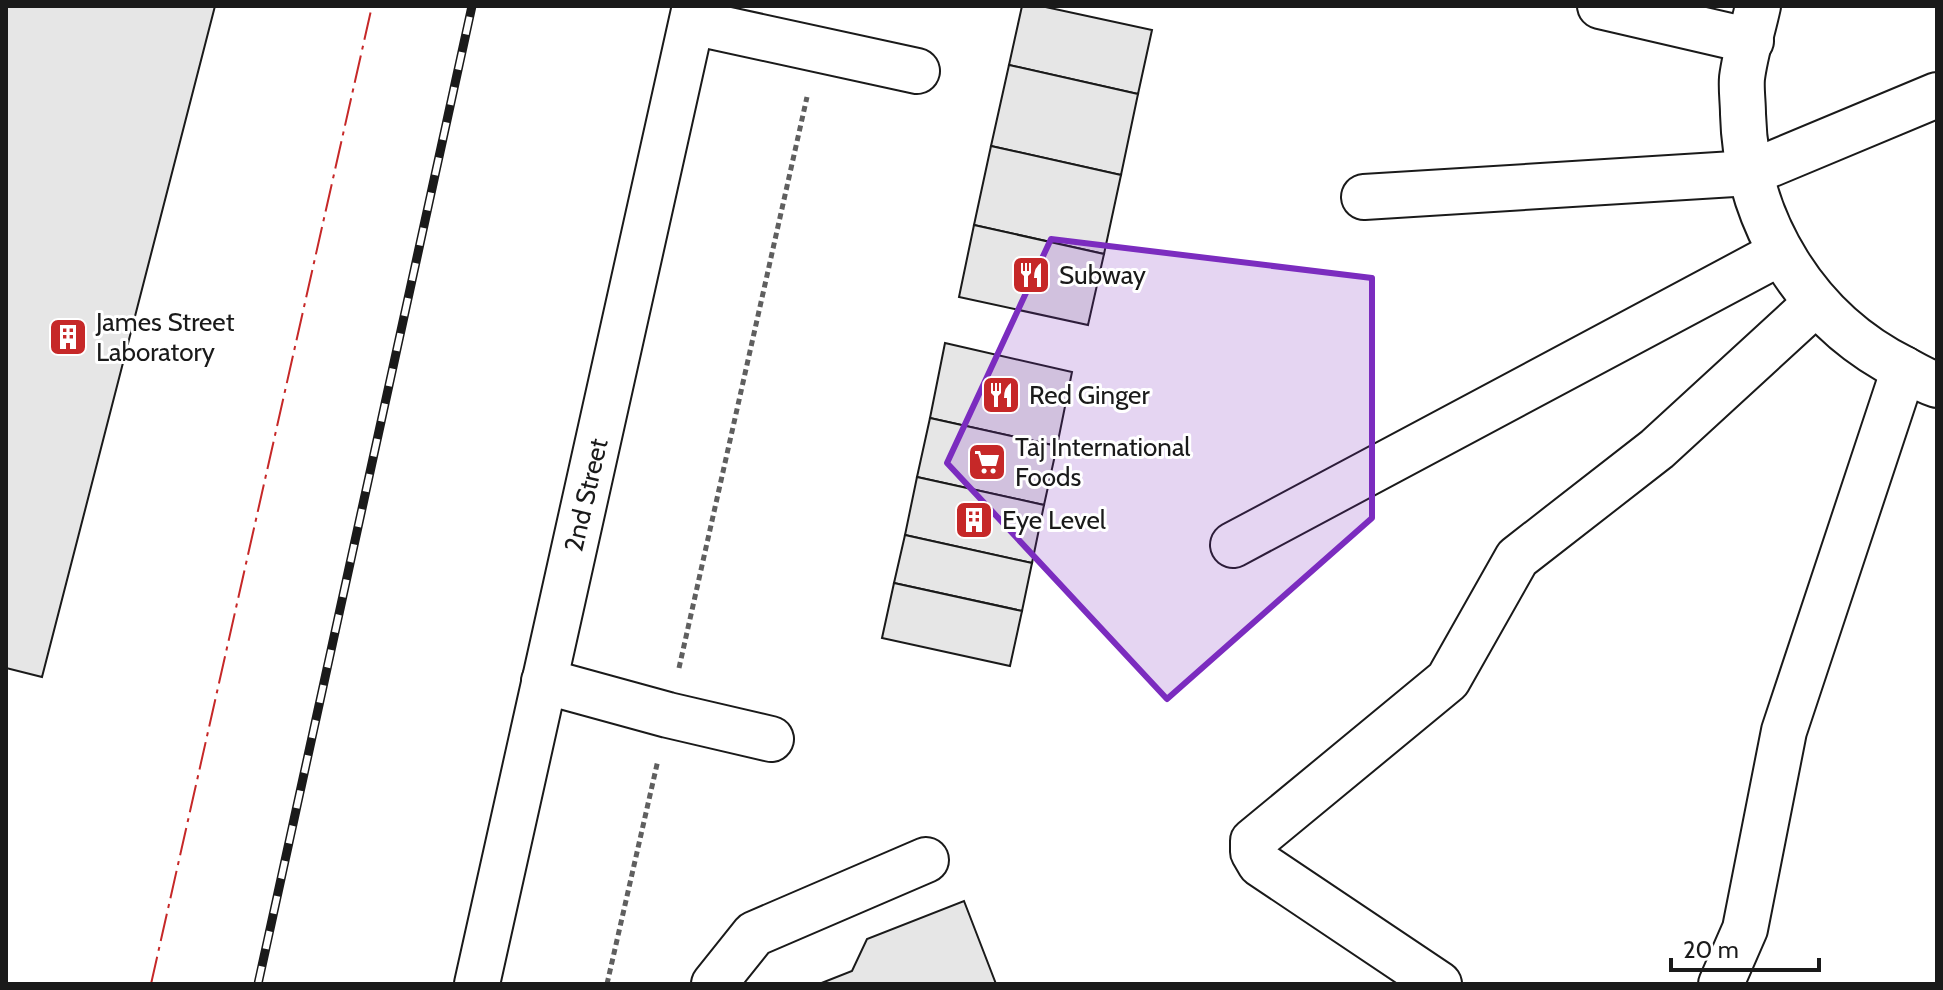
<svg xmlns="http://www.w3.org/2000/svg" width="1943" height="990" font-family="Cabin,sans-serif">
	<rect width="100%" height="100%" fill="#fff"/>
	<g fill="#e6e6e6" stroke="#1a1a1a" stroke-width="2">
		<path d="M6,6H215L42,677L6,668Z"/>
		<path d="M1022,6H1041L1152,30L1138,94L1009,65Z"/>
		<path d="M1009,65L1138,94L1121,175L991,146Z"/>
		<path d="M991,146L1121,175L1104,254L974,225Z"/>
		<path d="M974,225L1104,254L1088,325L959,297Z"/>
		<path d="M945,343L1072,372L1057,446L930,418Z"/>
		<path d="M930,418L1057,446L1044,505L917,477Z"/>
		<path d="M917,477L1044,505L1032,563L905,535Z"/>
		<path d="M905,535L1032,563L1022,611L894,583Z"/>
		<path d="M894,583L1022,611L1010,666L882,638Z"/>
		<path d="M964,901L996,984H819L852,971L867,939Z"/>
	</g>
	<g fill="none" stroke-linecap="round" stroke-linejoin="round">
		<defs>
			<g id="minor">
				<path d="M1600,6L1751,41"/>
				<path d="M1758,6C1753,29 1745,54 1742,78C1741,89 1743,102 1743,114C1746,222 1807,321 1904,369C1915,375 1925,381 1937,385"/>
				<path d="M692,22L917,71"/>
				<path d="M1364,197L1750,173L1937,95"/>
				<path d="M1233,545L1780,253"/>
				<path d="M544,681L668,715L771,739"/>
				<path d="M714,984L754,934L926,860"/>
				<path d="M1439,984L1260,864L1253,852V841L1448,680L1517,558L1657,449L1816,303"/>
				<path d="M1721,984L1745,929L1784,731L1904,369"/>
			</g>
			<path id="major" d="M477,984L695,6"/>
		</defs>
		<use href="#minor" stroke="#1a1a1a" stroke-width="48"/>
		<use href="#major" stroke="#1a1a1a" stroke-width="48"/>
		<g stroke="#5f5f5f" stroke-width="5" stroke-dasharray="6 4" stroke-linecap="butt">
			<path d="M679,668L807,97"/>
			<path d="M607,984L658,760"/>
		</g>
		<use href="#minor" stroke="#fff" stroke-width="44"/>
		<use href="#major" stroke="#fff" stroke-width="44"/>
		<defs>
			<path id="rail" d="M258,984L472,6"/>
		</defs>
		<use href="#rail" stroke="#1a1a1a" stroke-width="9"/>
		<use href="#rail" stroke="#fff" stroke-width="6" stroke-dasharray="18" stroke-linecap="butt"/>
		<path stroke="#c62828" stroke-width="2" stroke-dasharray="28 6 4 6" stroke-linecap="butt" d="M151,984L372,6"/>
	</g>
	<path fill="#7b2cbf" fill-opacity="0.2" stroke="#7b2cbf" stroke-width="6" stroke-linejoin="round" d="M1051,239L1372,278V518L1167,699L947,463Z"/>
	<defs>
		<symbol id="restaurant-square" viewBox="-11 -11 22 22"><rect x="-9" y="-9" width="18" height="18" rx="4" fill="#c62828" stroke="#fff"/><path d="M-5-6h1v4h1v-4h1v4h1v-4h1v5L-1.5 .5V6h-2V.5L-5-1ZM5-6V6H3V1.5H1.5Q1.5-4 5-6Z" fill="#fff"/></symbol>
		<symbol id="building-square" viewBox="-11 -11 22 22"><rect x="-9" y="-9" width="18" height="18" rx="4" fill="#c62828" stroke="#fff"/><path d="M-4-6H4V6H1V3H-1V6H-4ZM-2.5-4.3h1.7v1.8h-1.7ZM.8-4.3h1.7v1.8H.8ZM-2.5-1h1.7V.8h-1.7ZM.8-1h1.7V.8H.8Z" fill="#fff"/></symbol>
		<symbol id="supermarket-square" viewBox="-11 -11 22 22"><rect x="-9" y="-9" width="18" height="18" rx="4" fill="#c62828" stroke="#fff"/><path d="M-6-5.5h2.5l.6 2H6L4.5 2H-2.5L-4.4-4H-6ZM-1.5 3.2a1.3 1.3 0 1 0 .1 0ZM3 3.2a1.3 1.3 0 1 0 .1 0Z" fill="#fff"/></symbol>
	</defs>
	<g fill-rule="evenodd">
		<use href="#restaurant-square" x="1009" y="253" width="44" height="44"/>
		<use href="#building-square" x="46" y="315" width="44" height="44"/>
		<use href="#restaurant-square" x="979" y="373" width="44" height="44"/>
		<use href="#supermarket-square" x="965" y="440" width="44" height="44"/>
		<use href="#building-square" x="952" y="498" width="44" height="44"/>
	</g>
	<g text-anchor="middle" stroke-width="6" stroke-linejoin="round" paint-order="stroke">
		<g font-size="26" fill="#1a1a1a" stroke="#fff" text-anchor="start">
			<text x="1059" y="284">Subway</text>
			<text x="96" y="331">James Street<tspan x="96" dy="30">Laboratory</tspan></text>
			<text x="1029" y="404">Red Ginger</text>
			<text x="1015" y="456">Taj International<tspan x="1015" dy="30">Foods</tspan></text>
			<text x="1002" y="529">Eye Level</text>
		</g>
		<g font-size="26" fill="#1a1a1a" stroke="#fff">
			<text transform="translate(586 495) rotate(-77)" y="9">2nd Street</text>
		</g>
	</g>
	<rect width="1943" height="990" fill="none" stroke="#1a1a1a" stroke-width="16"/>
	<path d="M1671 958v12h148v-12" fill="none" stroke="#1a1a1a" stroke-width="4"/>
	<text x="1683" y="958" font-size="24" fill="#1a1a1a" stroke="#ffffff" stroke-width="6" paint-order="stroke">20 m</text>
</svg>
